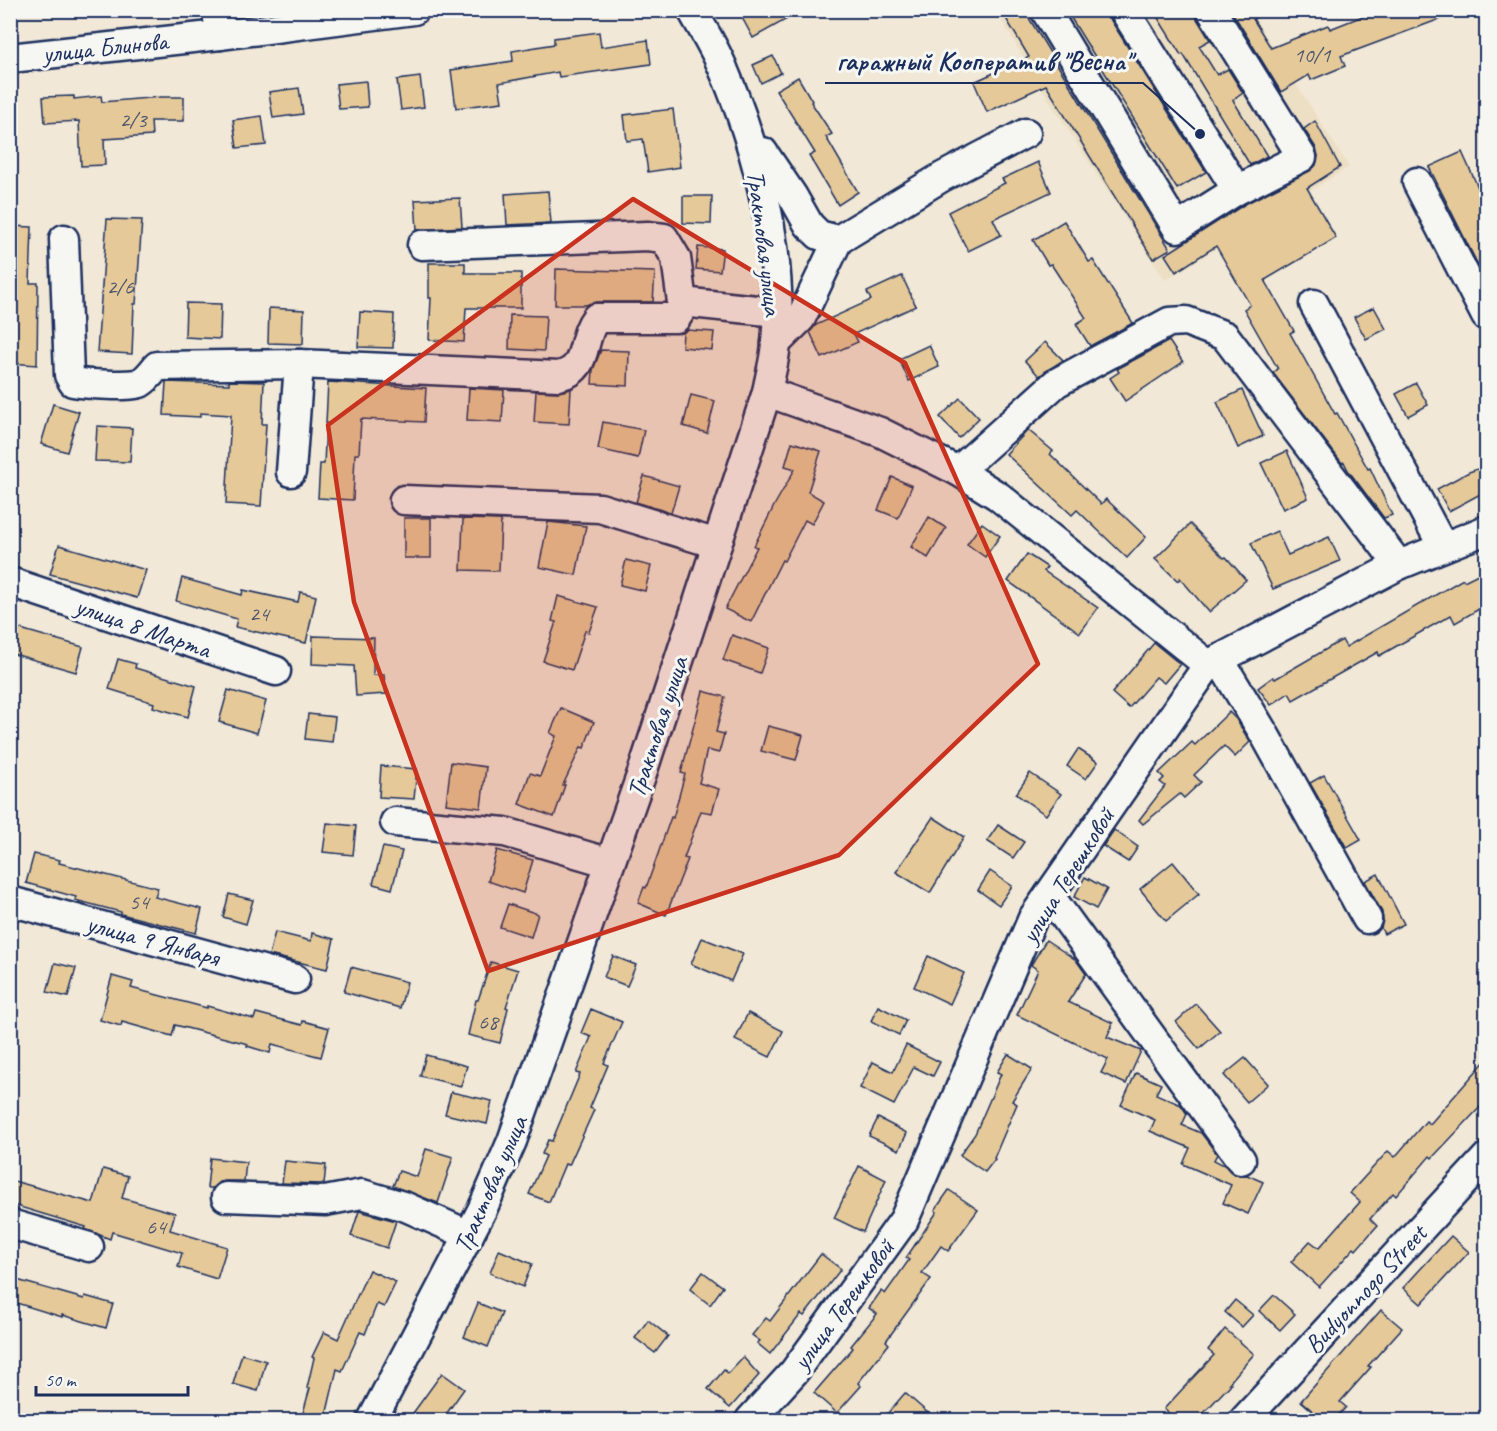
<svg xmlns="http://www.w3.org/2000/svg" width="1497" height="1431" font-family="Caveat,sans-serif">
	<rect width="100%" height="100%" fill="#f1e8d7"/>
	<filter id="ink" filterUnits="userSpaceOnUse"><feTurbulence type="fractalNoise" baseFrequency=".0167" numOctaves="2"/><feDisplacementMap in="SourceGraphic" scale="12" xChannelSelector="R" yChannelSelector="G"/><feConvolveMatrix kernelMatrix="1 2 1 2 8 2 1 2 1" color-interpolation-filters="sRGB"/></filter>
	<g filter="url(#ink)">
		<path fill="#eddfc4" d="M996,11H1250L1349,167L1165,280L1050,102Z"/>
		<g fill="#e5c999" stroke="#1b2f5e" stroke-width="1.5">
			<path d="M738,10H803L753,38Z"/>
			<path d="M1001,10H1024L1170,249L1153,259L1046,85L987,112L974,82L1029,57Z"/>
			<path d="M1066,10H1107L1110,19L1206,172L1177,189Z"/>
			<path d="M1153,10H1195L1197,19L1210,40L1199,46L1217,75L1228,69L1243,93L1233,100L1267,156L1250,165L1183,54L1181,55Z"/>
			<path d="M1231,10H1269L1253,19L1271,48L1328,25L1330,29L1378,10H1459V12L1341,56L1345,66L1311,80L1309,75L1281,92Z"/>
			<path d="M599,32L601,47L648,40L651,64L559,77L558,72L499,83L502,102L456,108L451,70L513,61L512,51L554,44V38Z"/>
			<path d="M773,56L781,73L761,83L753,65Z"/>
			<path d="M420,77L424,107L401,110L397,80Z"/>
			<path d="M798,77L812,101L811,102L832,134L826,137L858,192L838,205L809,156L815,153L776,90Z"/>
			<path d="M366,81L368,107L339,109L336,84Z"/>
			<path d="M299,88L303,114L273,118L269,92Z"/>
			<path d="M74,96V99L101,96L102,102L161,97H184V121H151L152,136L104,139L105,165L81,166L79,121L45,123L43,97Z"/>
			<path d="M673,109L680,167L648,172L643,139L627,141L624,115Z"/>
			<path d="M262,116L266,145L237,148L233,120Z"/>
			<path d="M1315,121L1340,167L1307,188L1336,238L1265,280L1294,331L1290,333L1335,414L1337,413L1368,469L1370,468L1392,515L1384,518L1348,470L1344,462L1342,463L1273,373L1278,369L1244,309L1250,305L1216,246L1176,272L1165,255L1245,204L1310,171L1316,165L1318,156L1316,148L1304,129Z"/>
			<path d="M1462,152L1486,205V281L1429,167Z"/>
			<path d="M1038,162L1051,192L993,219L1001,235L968,251L948,212L1005,183L1002,179Z"/>
			<path d="M548,191L551,223L507,225L505,194Z"/>
			<path d="M683,196H712L711,224L683,223Z"/>
			<path d="M460,198L462,227L417,230L415,200Z"/>
			<path d="M107,219L142,220L136,304H134L132,354L97,352Z"/>
			<path d="M1064,221L1089,262L1093,260L1133,323L1090,346L1076,324L1086,318L1051,264L1048,265L1033,240Z"/>
			<path d="M10,226L32,227L30,283H38L37,365L10,363Z"/>
			<path d="M698,247L723,249L720,271L696,269Z"/>
			<path d="M429,263H465V273H521V308H466L464,342L429,340L431,298H429Z"/>
			<path d="M556,269L655,272L653,302H596L586,305H555Z"/>
			<path d="M902,276L916,306L854,334L858,342L822,358L810,332L816,325L871,300L867,292Z"/>
			<path d="M186,303L221,304L220,339L185,337Z"/>
			<path d="M1374,307L1386,329L1366,339L1354,317Z"/>
			<path d="M269,308L304,310L303,344L268,343Z"/>
			<path d="M360,312L394,314L393,348L358,347Z"/>
			<path d="M510,315L546,316L544,351L509,349Z"/>
			<path d="M687,330L714,332L712,350L682,347L683,333Z"/>
			<path d="M1169,341L1183,362L1125,401L1110,378L1119,372L1117,369L1121,367Z"/>
			<path d="M1045,342L1063,360L1039,376L1025,361Z"/>
			<path d="M929,345L939,367L909,381L899,359Z"/>
			<path d="M601,350L629,351L628,386L592,384L593,370Z"/>
			<path d="M229,381L264,382L262,424H266L261,506L226,504L231,415L200,413V417L164,415L166,382L229,384Z"/>
			<path d="M328,382L426,388L424,422L361,419L359,454H355L353,500L318,498L320,464H324Z"/>
			<path d="M1416,383L1428,405L1408,416L1396,394Z"/>
			<path d="M469,388L504,390L502,422L467,420Z"/>
			<path d="M571,389L569,424L534,422L536,391L558,392Z"/>
			<path d="M1242,390L1263,436L1238,448L1217,402Z"/>
			<path d="M691,395L715,401L707,433L683,426Z"/>
			<path d="M960,398L979,418L959,438L940,417Z"/>
			<path d="M53,404L79,412L67,452L41,444Z"/>
			<path d="M603,422L644,430L638,458L598,449Z"/>
			<path d="M97,426L132,428L130,462L95,461Z"/>
			<path d="M1028,430L1053,451L1050,454L1101,504L1106,499L1146,537L1127,558L1077,510L1072,515L1006,454Z"/>
			<path d="M792,442L821,451L808,492L824,501L812,524L805,520L784,561L782,560L751,622L725,609L757,547L754,546L775,504L795,469L785,466Z"/>
			<path d="M1287,451L1308,498L1283,509L1261,463Z"/>
			<path d="M1486,466V491L1449,511L1437,489L1469,472Z"/>
			<path d="M644,476L679,486L671,513L636,502Z"/>
			<path d="M892,477L912,486L898,518L878,510Z"/>
			<path d="M929,517L946,528L928,558L911,547Z"/>
			<rect x="404" y="518" width="27" height="40"/>
			<path d="M463,519L501,520L499,571L461,570Z"/>
			<path d="M548,522L586,526L576,575L539,567Z"/>
			<path d="M982,523L1000,536L985,557L967,544Z"/>
			<path d="M1190,524L1224,558L1226,557L1246,580L1209,612L1180,578L1178,581L1155,559Z"/>
			<path d="M1277,531L1288,555L1329,537L1340,561L1273,589L1251,543Z"/>
			<path d="M59,545L146,570L137,598L50,574Z"/>
			<path d="M1027,554L1047,567L1044,571L1098,608L1080,633L1008,581Z"/>
			<path d="M626,560L651,566L645,591L620,585Z"/>
			<path d="M1486,570V605L1455,623L1451,615L1379,656L1378,652L1293,700L1289,693L1271,705L1258,688L1273,677L1275,679L1342,640L1346,647L1463,579L1464,581Z"/>
			<path d="M182,578L242,595L243,590L298,602L300,592L316,596L306,643L235,627L237,619L176,601Z"/>
			<path d="M558,596L598,607L589,632L585,631L572,670L543,661L556,622L552,621Z"/>
			<path d="M10,626L83,647L76,672L10,653Z"/>
			<path d="M732,635L769,648L760,673L723,660Z"/>
			<path d="M313,636L374,638L373,675H384L386,694L356,696L354,666L312,664Z"/>
			<path d="M1154,643L1180,664L1164,683L1156,677L1129,708L1112,693Z"/>
			<path d="M118,659L136,664L135,668L196,686L188,717L153,707L154,703L109,689Z"/>
			<path d="M228,690L266,701L257,733L219,722Z"/>
			<path d="M703,691L725,697L716,732L724,734L719,753L707,750L699,783L719,789L712,813L701,811L684,858L688,859L666,915L638,903L644,887L646,888L671,817L673,818L685,774L681,773Z"/>
			<path d="M561,708L594,722L584,748L581,747L563,785H565L554,817L519,804L530,773L540,776L556,736L550,733Z"/>
			<path d="M1229,712L1236,719L1250,742L1235,757L1224,746L1194,775L1201,782L1184,798L1180,794L1143,824L1139,820L1165,786L1160,782L1164,778L1159,773L1192,742L1195,745Z"/>
			<path d="M308,714L335,717L332,742L305,739Z"/>
			<path d="M768,726L803,735L796,760L761,751Z"/>
			<path d="M1078,749L1098,762L1086,779L1067,766Z"/>
			<path d="M451,762L486,767L481,808L446,804Z"/>
			<path d="M381,766L417,769L414,799L379,797Z"/>
			<path d="M1030,773L1061,794L1046,815L1016,794Z"/>
			<path d="M1324,775L1361,840L1347,848L1310,783Z"/>
			<path d="M933,817L964,837L930,893L896,872Z"/>
			<path d="M327,823L356,826L353,855L323,852Z"/>
			<path d="M998,825L1024,842L1013,858L987,841Z"/>
			<path d="M1114,830L1138,847L1128,862L1103,846Z"/>
			<path d="M383,847L402,851L392,889L373,884Z"/>
			<path d="M497,850L533,860L523,893L488,881Z"/>
			<path d="M34,854L60,860L59,863L158,888L155,897L202,909L196,933L121,914V912L75,900L76,897L26,883Z"/>
			<path d="M1173,862L1199,894L1166,921L1140,889Z"/>
			<path d="M990,871L1012,886L999,905L978,890Z"/>
			<path d="M1378,874L1404,924L1384,934L1381,928L1383,920L1382,912L1365,881Z"/>
			<path d="M1085,877L1107,889L1096,909L1074,897Z"/>
			<path d="M229,894L253,900L246,924L223,917Z"/>
			<path d="M508,904L538,914L531,937L500,927Z"/>
			<path d="M275,932L311,941L312,933L334,939L327,969L269,955Z"/>
			<path d="M702,938L743,954L731,981L691,964Z"/>
			<path d="M1046,940L1076,960L1086,974L1068,1002L1113,1023L1107,1037L1141,1051L1126,1084L1101,1073L1108,1059L1017,1015L1038,970L1031,965Z"/>
			<path d="M613,956L636,965L627,986L604,977Z"/>
			<path d="M928,956L964,973L950,1004L914,987Z"/>
			<path d="M491,962L518,970L506,1007L508,1008L500,1043L468,1035L476,1000H478Z"/>
			<path d="M55,963L76,968L68,997L47,992Z"/>
			<path d="M351,967L407,982L400,1008L344,992Z"/>
			<path d="M112,976L133,982L131,988L207,1008V1006L254,1019L256,1013L302,1025L303,1021L329,1028L321,1057L272,1044L270,1053L247,1046L248,1044L175,1025L172,1036L122,1022L121,1026L100,1020Z"/>
			<path d="M1196,1004L1220,1031L1199,1049L1176,1022Z"/>
			<path d="M878,1006L906,1020L899,1035L871,1021Z"/>
			<path d="M591,1009L622,1022L604,1063L608,1065L590,1108L594,1110L569,1165L565,1164L549,1202L529,1194L546,1156L542,1154L548,1140L552,1141L580,1074L576,1073L591,1037L581,1033Z"/>
			<path d="M748,1013L783,1031L770,1057L735,1040Z"/>
			<path d="M906,1045L940,1062L933,1076L914,1067L894,1105L860,1088L873,1062L893,1072Z"/>
			<path d="M1008,1054L1032,1069L1012,1101L1017,1104L994,1158L995,1159L985,1172L960,1155L975,1134L1001,1074L997,1072Z"/>
			<path d="M426,1055L467,1066L461,1086L420,1076Z"/>
			<path d="M1245,1058L1268,1084L1247,1102L1224,1075Z"/>
			<path d="M1486,1060V1101L1432,1158L1430,1156L1396,1196L1393,1193L1370,1219L1377,1226L1356,1250L1354,1248L1319,1287L1291,1262L1310,1241L1319,1248L1360,1202L1350,1193L1388,1151L1395,1157L1426,1121L1430,1124Z"/>
			<path d="M1136,1073L1161,1084L1156,1094L1181,1105L1187,1114L1182,1125L1201,1133L1217,1154L1214,1160L1224,1165L1235,1175H1247L1263,1182L1248,1214L1223,1203L1231,1185L1183,1164L1190,1148L1150,1131L1155,1120L1121,1105Z"/>
			<path d="M451,1092L492,1101L487,1124L445,1114Z"/>
			<path d="M878,1118L907,1133L899,1150L869,1136Z"/>
			<path d="M426,1149L453,1157L438,1203L393,1186L399,1171L417,1177Z"/>
			<path d="M210,1158L246,1162L244,1181H226L219,1182L212,1188H207Z"/>
			<path d="M285,1161L326,1165L324,1184L282,1183Z"/>
			<path d="M859,1166L886,1180L863,1232L834,1218Z"/>
			<path d="M103,1169L128,1176L122,1198L175,1213L170,1230L227,1247L217,1279L178,1267L182,1253L112,1232L110,1239L85,1229L86,1227L10,1204V1180L93,1203Z"/>
			<path d="M949,1190L978,1210L948,1251L941,1246L922,1273L931,1279L886,1341L889,1344L858,1383L861,1386L837,1413L814,1393L853,1348L851,1346L877,1314L869,1308L881,1291L885,1294L909,1260L906,1258L937,1212L935,1210Z"/>
			<path d="M359,1211L396,1221L387,1248L351,1236Z"/>
			<path d="M1451,1236L1469,1252L1421,1304L1403,1288Z"/>
			<path d="M499,1250L532,1264L523,1287L490,1273Z"/>
			<path d="M821,1254L841,1269L804,1316L801,1314L770,1354L757,1343L760,1341L752,1335L766,1318L770,1321Z"/>
			<path d="M369,1270L396,1282L384,1307L377,1304L365,1334L360,1332L342,1371L337,1369L325,1420H301L310,1388H307L314,1358L312,1357L324,1332L338,1339Z"/>
			<path d="M703,1272L723,1287L710,1305L690,1289Z"/>
			<path d="M10,1278L84,1299L85,1296L113,1304L106,1328L62,1315V1317L10,1301Z"/>
			<path d="M1274,1295L1295,1314L1280,1330L1259,1311Z"/>
			<path d="M1235,1300L1253,1315L1242,1327L1225,1312Z"/>
			<path d="M478,1303L502,1313L488,1347L464,1337Z"/>
			<path d="M1381,1310L1402,1328L1368,1366L1371,1367L1340,1402L1346,1407L1334,1420H1323L1301,1401Z"/>
			<path d="M648,1320L668,1336L655,1353L635,1338Z"/>
			<path d="M1225,1329L1254,1354L1229,1383L1231,1384L1197,1420H1177L1164,1409L1214,1355L1208,1350Z"/>
			<path d="M242,1354L266,1361L258,1391L233,1384Z"/>
			<path d="M743,1357L759,1375L730,1408L708,1389L724,1370L728,1373Z"/>
			<path d="M442,1373L464,1389L442,1420H408Z"/>
			<path d="M905,1393L936,1420H882Z"/>
		</g>
		<g fill="none" stroke-linecap="round" stroke-linejoin="round">
			<defs>
				<g id="minor">
					<path d="M217,10L220,35"/>
					<path d="M1045,10L1177,228L1237,190L1302,157L1211,10"/>
					<path d="M1124,10L1237,190"/>
					<path d="M10,58L220,35L414,10"/>
					<path d="M754,152H763L792,195L809,225L819,235L838,240"/>
					<path d="M1417,182L1486,316"/>
					<path d="M64,239L69,375L73,382C84,384 132,387 140,383C147,379 152,372 157,366L299,364L558,376C590,370 579,340 596,318H676L680,312L682,302"/>
					<path d="M422,245L647,236L664,238L676,258L682,302L776,312"/>
					<path d="M1314,304L1443,547"/>
					<path d="M776,343L801,318L838,240L942,177L1026,133"/>
					<path d="M767,392L880,432L958,471L998,496L1208,665"/>
					<path d="M958,471L1056,383L1169,322L1186,321L1225,336L1399,565"/>
					<path d="M291,472L299,364"/>
					<path d="M404,500L600,508L717,544"/>
					<path d="M10,582L276,671"/>
					<path d="M1219,659L1266,737L1367,919"/>
					<path d="M395,822L505,832L610,863"/>
					<path d="M1049,895L1241,1160"/>
					<path d="M10,901L295,979"/>
					<path d="M226,1197L325,1201L362,1194L406,1207L469,1235"/>
					<path d="M10,1224L89,1247"/>
					<path d="M372,1420L482,1210L512,1141L642,773L767,392C770,376 775,359 776,343C784,258 758,149 724,71C716,50 703,30 692,10"/>
					<path d="M750,1420L794,1372L904,1220L1033,918L1208,665L1399,565L1486,530"/>
					<path d="M1244,1420L1486,1158"/>
				</g>
			</defs>
			<use href="#minor" stroke="#1b2f5e" stroke-width="33"/>
			<use href="#minor" stroke="#f6f6f2" stroke-width="28"/>
		</g>
	</g>
	<path fill="#c8321e" fill-opacity="0.2" stroke="#c8321e" stroke-width="4.5" stroke-linejoin="round" d="M633,199L905,363L1038,664L839,855L488,971L354,602L328,425Z"/>
	<g text-anchor="middle" stroke-width="6" stroke-linejoin="round" paint-order="stroke">
		<g font-size="22" fill="#4e566d">
			<text x="1312" y="62">10/1</text>
			<text x="133" y="127">2/3</text>
			<text x="120" y="294">2/6</text>
			<text x="259" y="621">24</text>
			<text x="139" y="909">54</text>
			<text x="488" y="1029">68</text>
			<text x="156" y="1234">64</text>
		</g>
		<g font-size="26" fill="#1b2f5e" stroke="#f6f6f2">
			<text transform="translate(105 47) rotate(-6)" y="9">улица Блинова</text>
			<text transform="translate(765 243) rotate(83)" y="9">Трактовая улица</text>
			<text transform="translate(143 627) rotate(19)" y="9">улица 8 Марта</text>
			<text transform="translate(657 727) rotate(-72)" y="9">Трактовая улица</text>
			<text transform="translate(1067 875) rotate(-58)" y="9">улица Терешковой</text>
			<text transform="translate(153 940) rotate(15)" y="9">улица 9 Января</text>
			<text transform="translate(490 1184) rotate(-66)" y="9">Трактовая улица</text>
			<text transform="translate(1365 1289) rotate(-47)" y="9">Budyonnogo Street</text>
			<text transform="translate(843 1304) rotate(-54)" y="9">улица Терешковой</text>
		</g>
	</g>
	<path fill="none" stroke="#1b2f5e" stroke-width="2" d="M1200 134L1143 83H825"/>
	<circle fill="#1b2f5e" stroke="#f6f6f2" stroke-width="2" cx="1200" cy="134" r="6"/>
	<g font-size="27" text-anchor="middle" font-weight="bold" fill="#1b2f5e" stroke="#f6f6f2" stroke-width="6" stroke-linejoin="round" paint-order="stroke">
		<text x="984" y="70">гаражный Кооператив "Весна"</text>
	</g>
	<rect width="1497" height="1431" fill="none" stroke="#f6f6f2" stroke-width="36"/>
	<rect x="18" y="18" width="1461" height="1395" fill="none" stroke="#1b2f5e" stroke-width="2" filter="url(#ink)"/>
	<path d="M36 1386v9h152v-9" fill="none" stroke="#1b2f5e" stroke-width="3"/>
	<text x="45" y="1386" font-size="18" fill="#1b2f5e" stroke="#f6f6f2" stroke-width="4.5" paint-order="stroke">50 m</text>
</svg>
